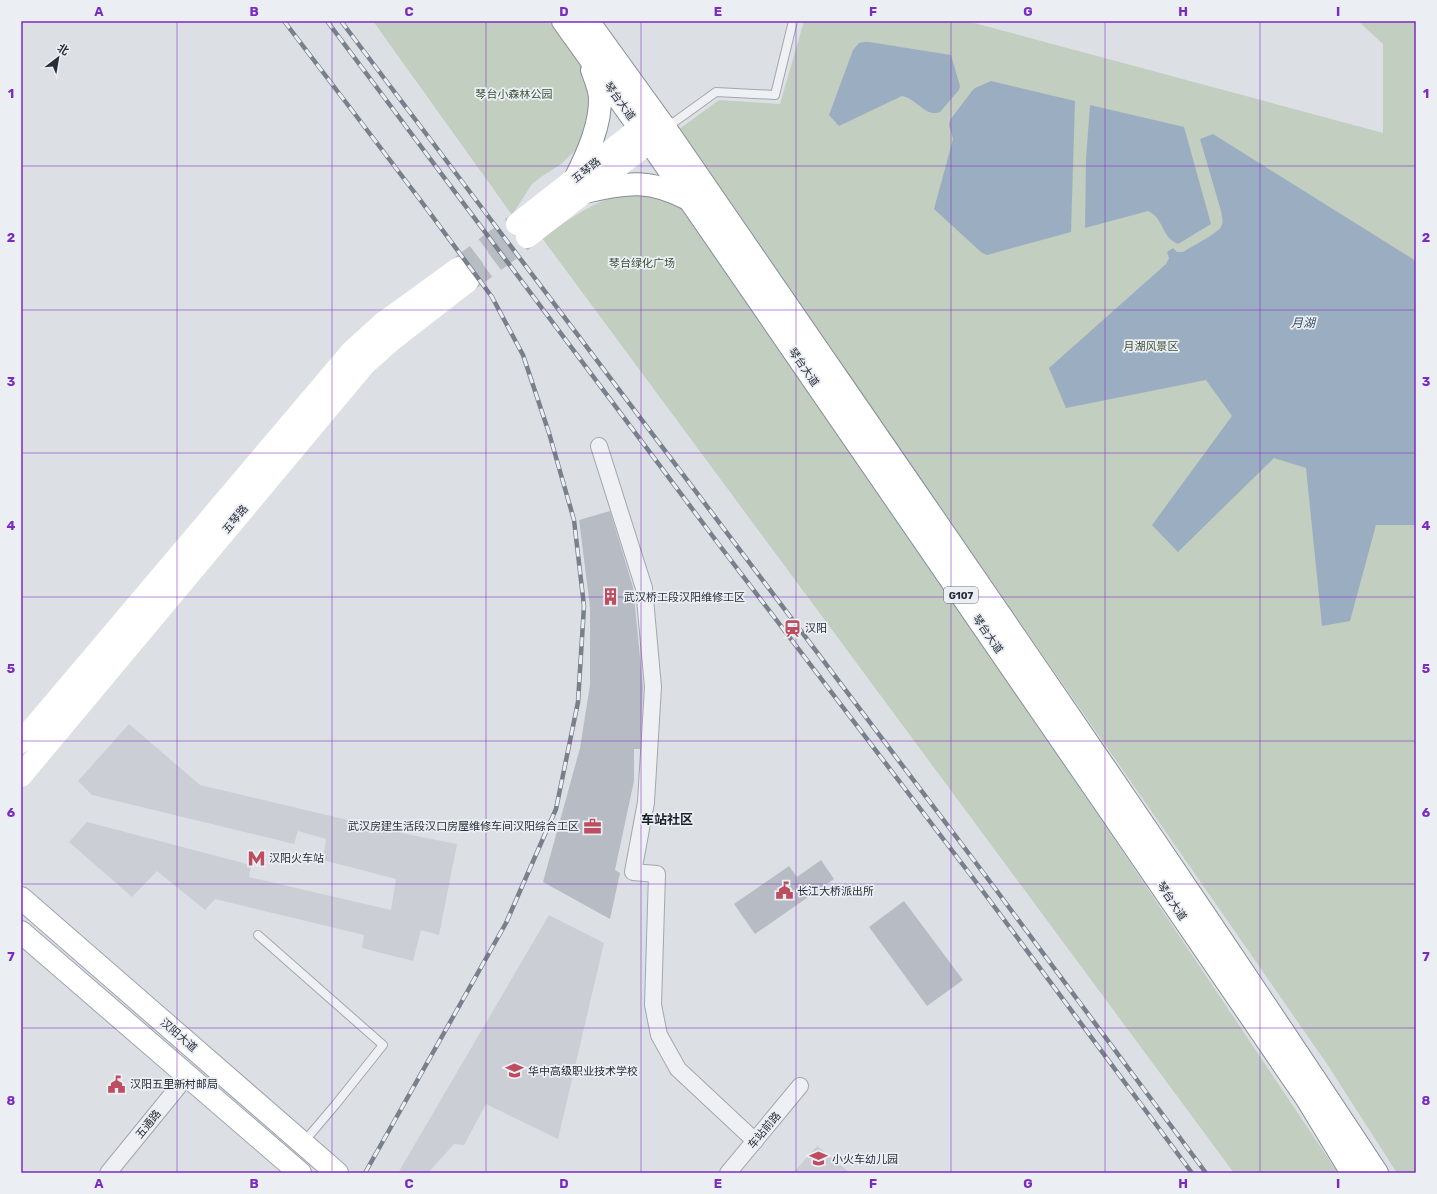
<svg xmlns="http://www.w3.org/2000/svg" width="1437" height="1194" font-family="Rubik,'Noto Sans SC',sans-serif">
	<rect width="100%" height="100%" fill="#dce0e5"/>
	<g fill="#cbcfd5">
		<path d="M129,724L200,785L411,835L457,844L439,935L421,930L413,961L362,948L364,935L215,899L205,910L157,871L132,897L69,842L87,822L251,865L249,877L391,910L396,879L323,860L326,839L298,831L294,844L92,795L78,781Z"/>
		<path d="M549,915L604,943L558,1139L486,1104L464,1145L454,1144L428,1173H398Z"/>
		<path d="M817,1146L850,1173H793Z"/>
	</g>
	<g fill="#c2cebf">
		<path d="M373,21H549L583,68L592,105L578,148L561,164L541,177L532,184L512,215Z"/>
		<path d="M804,21H967L1383,133V44L1358,21H1416V1173H1397L1327,1064L678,130L719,100L780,104Z"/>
		<path d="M649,192L680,207L688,216L1109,831L1338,1173H1234L542,238C566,222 590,203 618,196C628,193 639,193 649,192Z"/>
	</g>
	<g fill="#9baec1">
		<path d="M864,42H869L951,55L960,86L959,90L940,112C926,118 916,98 902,96L839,126L829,115L853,50L859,43Z"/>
		<path d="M991,81L1075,101L1071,232L987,255L982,253L934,209L953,139L949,125L950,120L972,91L975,88Z"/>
		<path d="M1090,105L1184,127L1211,224L1178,244C1161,237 1164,218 1148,211L1085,228L1086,159Z"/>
		<path d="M1213,134L1416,261V525H1376L1350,621L1322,626L1306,468L1274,458L1178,552L1152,525L1232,416L1206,380L1066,408L1049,368L1166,264L1169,258L1167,252L1173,248L1177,252H1183C1191,247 1216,234 1221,227C1224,222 1222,217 1221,211L1200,139Z"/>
	</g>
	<g fill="#b7bcc4">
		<path d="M610,511L633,587L643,687L640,749H634V781L615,870L620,873L610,919L543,882L580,748L590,685V607L579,520Z"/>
		<path d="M821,860L834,879L755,934L734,904L789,866L797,877Z"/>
		<path d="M904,901L963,980L927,1006L869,927Z"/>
	</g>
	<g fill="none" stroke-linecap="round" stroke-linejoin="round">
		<g stroke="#b8bcc3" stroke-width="22" stroke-dasharray="22 11" stroke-linecap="butt">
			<path d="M459,268L517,224"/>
			<path d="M468,281L527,237"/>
		</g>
		<defs>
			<g id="service">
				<path d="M666,128L716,92L775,95L793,21"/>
				<path d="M258,935L383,1045L336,1104L303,1143"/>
			</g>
			<g id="minor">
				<path d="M599,446L644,588L653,687L646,802L633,872L657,874L653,1005L659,1035L678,1069L755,1141"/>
				<path d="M108,1173L187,1076"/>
				<path d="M728,1173L800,1086"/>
			</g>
			<g id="primary">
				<path d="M21,898L337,1173"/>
				<path d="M21,932L300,1173"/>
			</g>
			<g id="trunk">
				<path d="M563,21L649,141L1110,811L1307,1099L1352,1173"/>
				<path d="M588,21L666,129C904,476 1145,821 1377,1173"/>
				<path d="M575,179C587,155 601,125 600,97C599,87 595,78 592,70"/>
				<path d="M585,192C628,183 647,178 688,199"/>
			</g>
		</defs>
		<use href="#service" stroke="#a2a7ae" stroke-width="10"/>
		<use href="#minor" stroke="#a2a7ae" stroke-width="18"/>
		<use href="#primary" stroke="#9da4af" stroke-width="24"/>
		<use href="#trunk" stroke="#868d99" stroke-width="24"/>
		<use href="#service" stroke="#eff0f4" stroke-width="8"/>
		<use href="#minor" stroke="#eff0f4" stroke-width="16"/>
		<g stroke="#fff" stroke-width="22">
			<path d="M517,224L655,116"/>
			<path d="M527,237L665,130"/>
			<path d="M21,742L351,352L383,323L459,268"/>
			<path d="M21,776L365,364L392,340L468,281"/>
		</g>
		<use href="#primary" stroke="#fff" stroke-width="22"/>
		<use href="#trunk" stroke="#fff" stroke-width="22"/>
		<defs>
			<g id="rail">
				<path d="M284,21L421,201L492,297L523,355L549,433L574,520L584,606L578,702L556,809L506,923L365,1173"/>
				<path d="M327,21L720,546L976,882L1192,1173"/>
				<path d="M341,21L988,879L1206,1173"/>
			</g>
		</defs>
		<use href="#rail" stroke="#78808c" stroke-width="4.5"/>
		<use href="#rail" stroke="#ebeef3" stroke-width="3" stroke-dasharray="9" stroke-linecap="butt"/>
	</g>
	<path fill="none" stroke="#7b2cbf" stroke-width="1" stroke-opacity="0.55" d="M177,21V1173M332,21V1173M486,21V1173M641,21V1173M796,21V1173M951,21V1173M1105,21V1173M1260,21V1173M21,166H1416M21,310H1416M21,453H1416M21,597H1416M21,741H1416M21,884H1416M21,1028H1416"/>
	<defs>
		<symbol id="building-bare" viewBox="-9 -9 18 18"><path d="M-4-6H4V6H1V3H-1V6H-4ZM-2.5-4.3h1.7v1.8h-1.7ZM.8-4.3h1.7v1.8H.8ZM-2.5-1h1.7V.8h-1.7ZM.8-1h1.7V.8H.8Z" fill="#bd4e5f" stroke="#ebeef3" stroke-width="2.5" paint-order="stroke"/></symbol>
		<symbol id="station-bare" viewBox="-9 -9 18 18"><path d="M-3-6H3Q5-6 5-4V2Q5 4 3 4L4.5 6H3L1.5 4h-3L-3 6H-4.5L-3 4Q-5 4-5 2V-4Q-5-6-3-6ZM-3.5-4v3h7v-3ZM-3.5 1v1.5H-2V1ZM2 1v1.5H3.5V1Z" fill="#bd4e5f" stroke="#ebeef3" stroke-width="2.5" paint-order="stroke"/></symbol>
		<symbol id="office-bare" viewBox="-9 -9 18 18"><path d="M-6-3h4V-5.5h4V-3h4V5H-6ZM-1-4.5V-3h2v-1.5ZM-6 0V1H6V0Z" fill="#bd4e5f" stroke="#ebeef3" stroke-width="2.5" paint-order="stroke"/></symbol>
		<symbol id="metro-bare" viewBox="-9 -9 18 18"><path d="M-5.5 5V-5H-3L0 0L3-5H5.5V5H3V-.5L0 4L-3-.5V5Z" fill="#bd4e5f" stroke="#ebeef3" stroke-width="2.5" paint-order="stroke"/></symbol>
		<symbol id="civic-bare" viewBox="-9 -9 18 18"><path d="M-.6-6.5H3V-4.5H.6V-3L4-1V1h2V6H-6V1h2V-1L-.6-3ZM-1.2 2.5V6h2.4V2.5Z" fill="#bd4e5f" stroke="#ebeef3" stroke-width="2.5" paint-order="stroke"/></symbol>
		<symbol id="school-bare" viewBox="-9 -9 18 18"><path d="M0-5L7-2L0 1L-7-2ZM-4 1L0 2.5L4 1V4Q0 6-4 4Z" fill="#bd4e5f" stroke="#ebeef3" stroke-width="2.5" paint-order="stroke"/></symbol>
	</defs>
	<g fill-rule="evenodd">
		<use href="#building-bare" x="598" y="584" width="25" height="25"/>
		<use href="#station-bare" x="780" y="616" width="25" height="25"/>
		<use href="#office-bare" x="580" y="814" width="25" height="25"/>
		<use href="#metro-bare" x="244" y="846" width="25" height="25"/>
		<use href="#civic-bare" x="772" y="878" width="25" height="25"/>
		<use href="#school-bare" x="502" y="1058" width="25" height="25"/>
		<use href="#civic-bare" x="104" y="1072" width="25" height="25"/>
		<use href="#school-bare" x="806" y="1146" width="25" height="25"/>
	</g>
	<g text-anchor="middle" stroke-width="3.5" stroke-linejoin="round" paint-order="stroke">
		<rect fill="#ebeef3" stroke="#626871" stroke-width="1" x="944" y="587" width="34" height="16" rx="3"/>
		<g font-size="10" font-weight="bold" fill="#282e39">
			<text x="961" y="599">G107</text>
		</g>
		<g font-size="11" fill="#3c5337" stroke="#ebeef3">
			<text x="514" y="98">琴台小森林公园</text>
			<text x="642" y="267">琴台绿化广场</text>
			<text x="1151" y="350">月湖风景区</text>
		</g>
		<g font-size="11" fill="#282e39" stroke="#ebeef3">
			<text transform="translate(620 101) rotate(54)" y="4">琴台大道</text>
			<text transform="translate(586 170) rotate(-38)" y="4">五琴路</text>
			<text transform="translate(804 367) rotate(55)" y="4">琴台大道</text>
			<text transform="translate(235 519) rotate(-50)" y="4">五琴路</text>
			<text transform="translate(988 634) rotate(55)" y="4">琴台大道</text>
			<text transform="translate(1172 901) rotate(56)" y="4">琴台大道</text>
			<text transform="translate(179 1035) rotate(41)" y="4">汉阳大道</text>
			<text transform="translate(148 1124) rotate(-51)" y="4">五通路</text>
			<text transform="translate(764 1130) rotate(-50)" y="4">车站前路</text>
		</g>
		<g font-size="11" fill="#282e39" stroke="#ebeef3" text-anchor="start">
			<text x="624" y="601">武汉桥工段汉阳维修工区</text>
			<text x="805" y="632">汉阳</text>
			<text x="579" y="830" text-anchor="end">武汉房建生活段汉口房屋维修车间汉阳综合工区</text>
			<text x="269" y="862">汉阳火车站</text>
			<text x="797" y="895">长江大桥派出所</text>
			<text x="528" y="1075">华中高级职业技术学校</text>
			<text x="130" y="1088">汉阳五里新村邮局</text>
			<text x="832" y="1163">小火车幼儿园</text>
		</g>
		<g font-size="12" font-style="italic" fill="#374d68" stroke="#ebeef3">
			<text x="1303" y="327">月湖</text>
		</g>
		<g font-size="13" font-weight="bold" fill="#1a202a" stroke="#ebeef3">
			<text x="667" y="824">车站社区</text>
		</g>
	</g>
	<rect width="1437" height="1194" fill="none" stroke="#ebeef3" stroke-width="44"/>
	<g transform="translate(58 58) rotate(31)" stroke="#ebeef3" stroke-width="3" paint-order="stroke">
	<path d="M0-3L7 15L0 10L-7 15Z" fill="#282e39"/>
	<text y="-6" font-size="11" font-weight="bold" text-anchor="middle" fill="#282e39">北</text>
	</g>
	<rect x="22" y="22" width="1393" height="1150" fill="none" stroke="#7b2cbf" stroke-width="1.5"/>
	<g font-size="13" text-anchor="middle" font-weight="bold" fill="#7b2cbf">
		<text x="99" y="16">A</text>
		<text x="254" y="16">B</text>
		<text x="409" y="16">C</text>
		<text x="564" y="16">D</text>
		<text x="718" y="16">E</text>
		<text x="873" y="16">F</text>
		<text x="1028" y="16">G</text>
		<text x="1183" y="16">H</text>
		<text x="1338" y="16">I</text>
		<text x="11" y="98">1</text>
		<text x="1426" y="98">1</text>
		<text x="11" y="242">2</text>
		<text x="1426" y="242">2</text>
		<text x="11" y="386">3</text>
		<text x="1426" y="386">3</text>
		<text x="11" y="530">4</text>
		<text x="1426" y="530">4</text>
		<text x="11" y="673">5</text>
		<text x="1426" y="673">5</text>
		<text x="11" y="817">6</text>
		<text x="1426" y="817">6</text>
		<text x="11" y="961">7</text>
		<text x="1426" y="961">7</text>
		<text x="11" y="1105">8</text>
		<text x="1426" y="1105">8</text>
		<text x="99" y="1188">A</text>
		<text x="254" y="1188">B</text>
		<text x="409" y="1188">C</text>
		<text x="564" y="1188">D</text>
		<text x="718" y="1188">E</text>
		<text x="873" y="1188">F</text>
		<text x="1028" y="1188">G</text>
		<text x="1183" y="1188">H</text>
		<text x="1338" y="1188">I</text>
	</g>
</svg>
